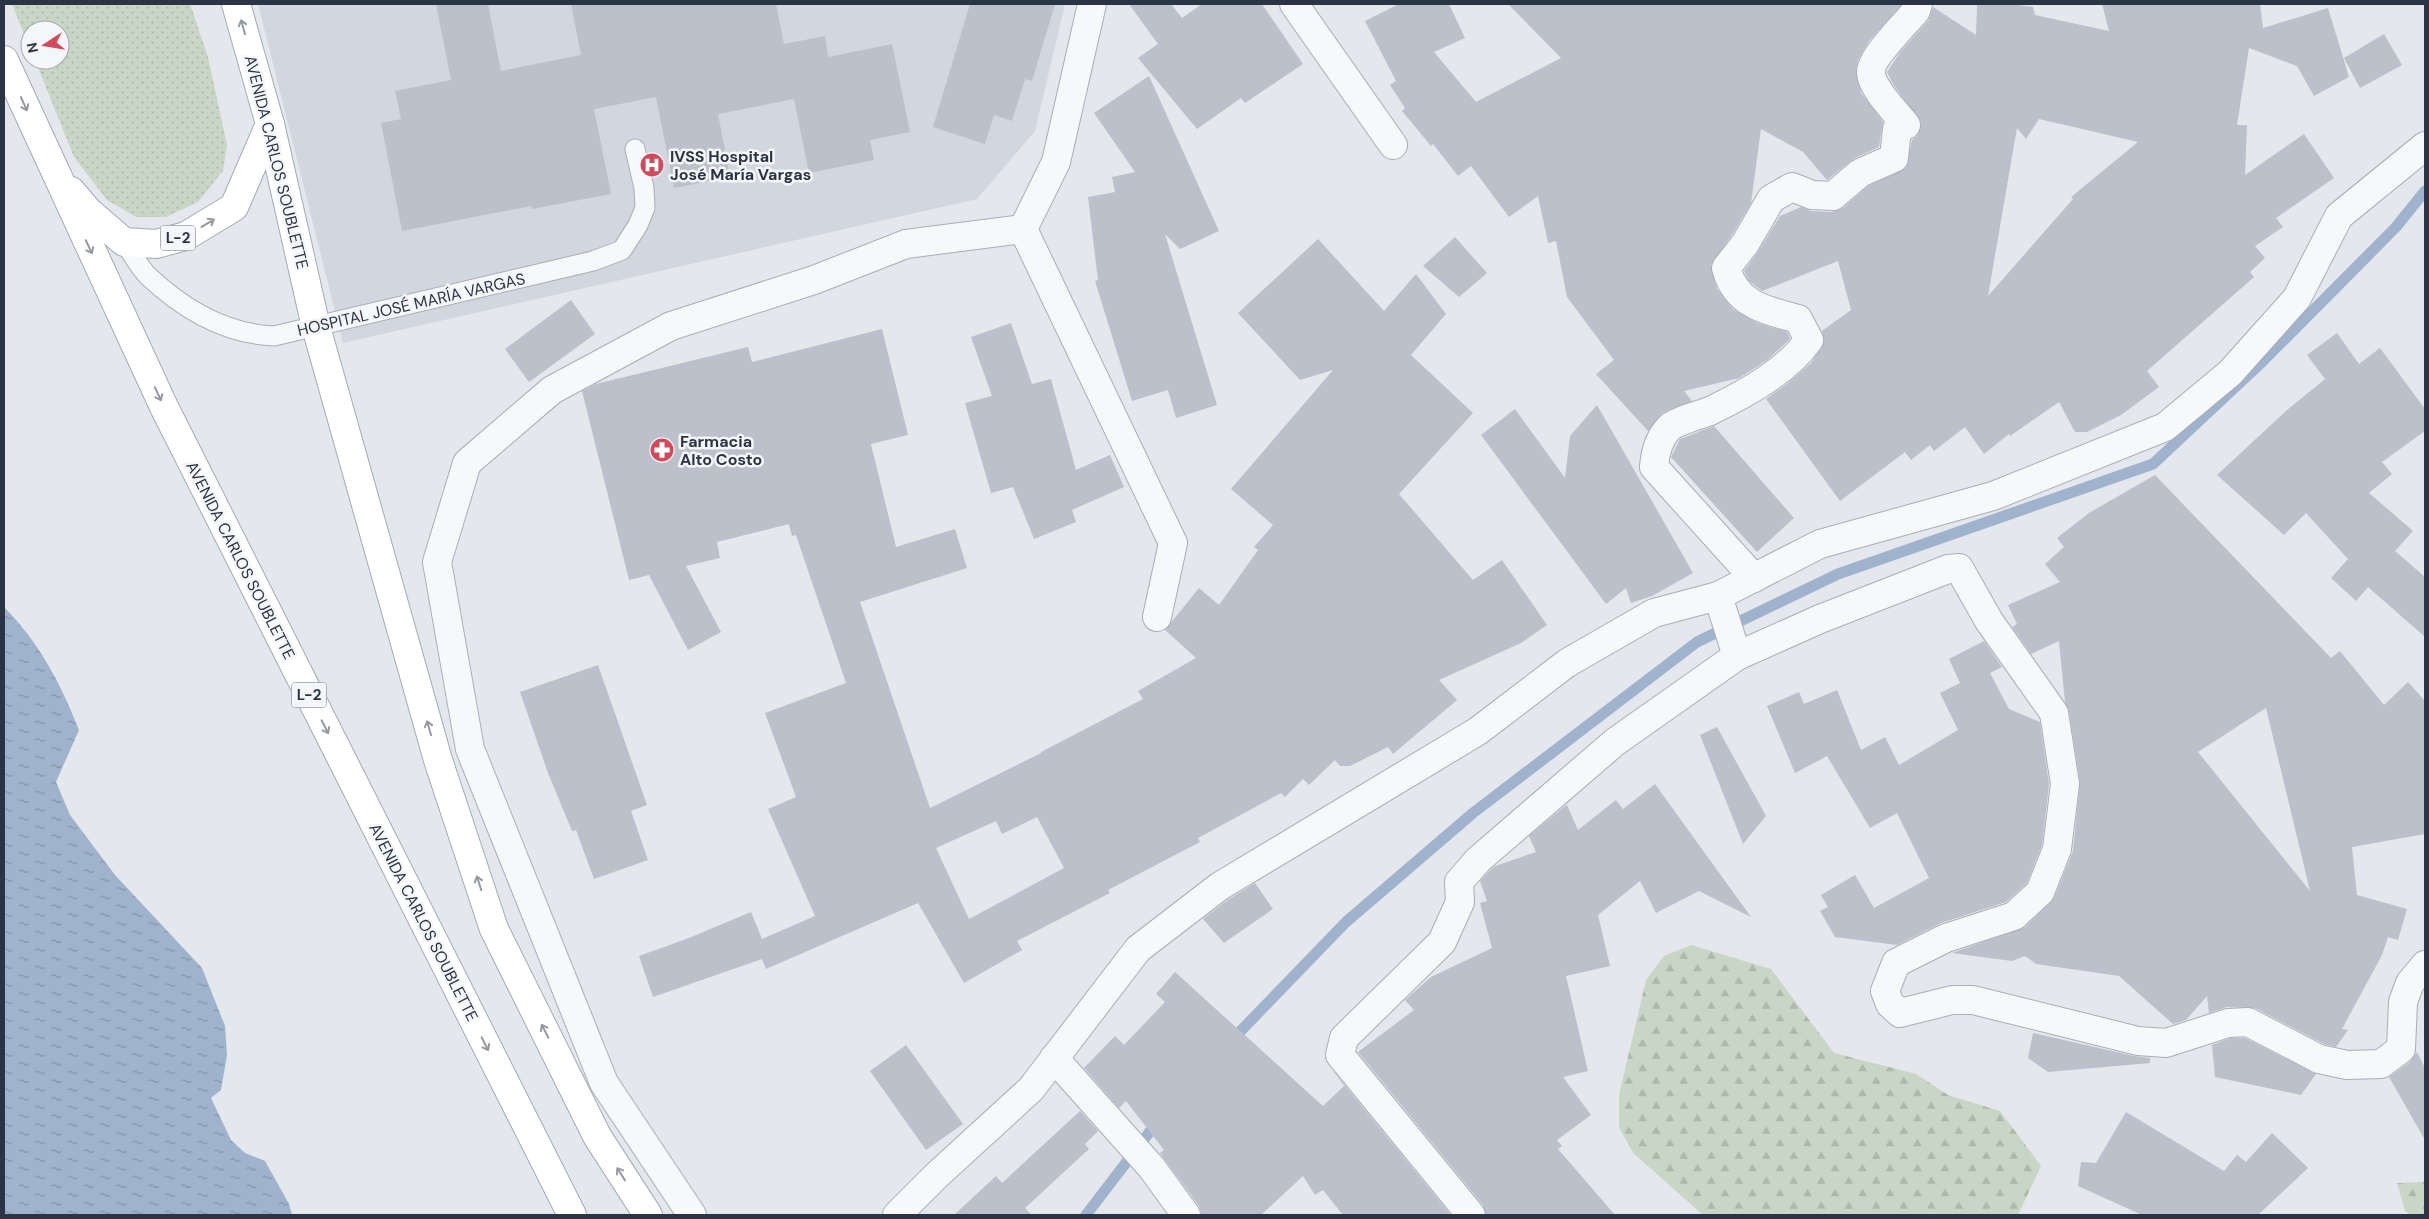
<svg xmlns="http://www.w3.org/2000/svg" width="2429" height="1219" font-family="'DM Sans',sans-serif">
	<defs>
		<pattern id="grass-dots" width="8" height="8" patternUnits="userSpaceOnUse" patternTransform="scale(1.25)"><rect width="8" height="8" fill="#c9d6c5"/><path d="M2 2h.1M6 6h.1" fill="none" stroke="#adb8ab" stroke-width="1.8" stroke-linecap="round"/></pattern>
		<pattern id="forest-firs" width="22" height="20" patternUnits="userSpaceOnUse" patternTransform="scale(1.25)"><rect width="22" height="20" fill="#c9d6c5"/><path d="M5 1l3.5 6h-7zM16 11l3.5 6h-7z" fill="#adb8ab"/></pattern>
		<pattern id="water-ripples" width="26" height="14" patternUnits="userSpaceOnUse" patternTransform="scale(1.25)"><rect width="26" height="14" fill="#9fb4cc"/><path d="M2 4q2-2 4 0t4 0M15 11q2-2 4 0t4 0" fill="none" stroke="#8293a7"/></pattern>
	</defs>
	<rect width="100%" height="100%" fill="#e4e7ec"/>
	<path fill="#d2d6de" d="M258,4H1065L1035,131L977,199L343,343Z"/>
	<path fill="url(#grass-dots)" d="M12,4H190L208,57L227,145L223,171L198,202L166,217H136L107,200L74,157L35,60H60V30H30V49Z"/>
	<g fill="url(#forest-firs)">
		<path d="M1691,945L1771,969L1834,1053L1916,1074L1948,1095L2000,1111L2041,1166L2018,1215H1703L1633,1153L1619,1127V1095L1646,980L1664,956Z"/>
		<path d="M2425,1182V1215H2411L2405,1211L2397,1183Z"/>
	</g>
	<path fill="url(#water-ripples)" d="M4,607C39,642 61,684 79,730L56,782L70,815L115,875L202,968L225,1026L227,1055L221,1090L211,1098L231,1140L245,1153L265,1161L289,1204L292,1215H4Z"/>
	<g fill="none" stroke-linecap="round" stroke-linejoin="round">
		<g stroke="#9fb4cc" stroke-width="11">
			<path d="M1231,1041L1346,922L1473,813L1697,642L1838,574L2153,464L2262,362L2396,227L2425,191"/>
			<path d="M1086,1215L1158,1121"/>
		</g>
	</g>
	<g fill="#bbc0ca" fill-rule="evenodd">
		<path d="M436,4H488L501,71L581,55L571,4H776L784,44L825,36L828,57L892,44L910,132L870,140L874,160L809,173L794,99L718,114L730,177L674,188L656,97L594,109L611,194L532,209L531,206L402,231L381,123L401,119L395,91L451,80Z"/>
		<path d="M970,4H1055L1032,81L1025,79L1012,121L994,115L985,144L933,127Z"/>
		<path d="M1129,4H1171L1182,18L1202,4H1262L1303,64L1245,103L1241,98L1197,129L1138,58L1158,44Z"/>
		<path d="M1399,4H1449L1465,38L1434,52L1476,102L1561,58L1508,4H1902L1869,41L1858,60L1856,70L1861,93L1883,122L1879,147L1853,159L1827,180L1803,152L1761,129L1751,203L1732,235L1711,265L1717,289L1733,309L1757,323L1787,332L1790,338L1788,341L1767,360L1739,378L1684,391L1692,401L1663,413L1648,431L1596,374L1614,360L1567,297L1556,241L1548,243L1538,196L1509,217L1471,166L1458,176L1433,144L1431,146L1402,111L1405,108L1390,85L1396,81L1365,21Z"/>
		<path d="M1977,4H2011L2033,7L2035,15L2109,31L2102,4H2260L2263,28L2328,8L2349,77L2314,96L2297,66L2249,48L2237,125H2247L2245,175L2304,134L2334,178L2276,218L2283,227L2255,246L2265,258L2250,272L2254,277L2147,371L2159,387L2121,415L2087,432H2075L2059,402L2010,436L2009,434L1984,454L1965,427L1934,451L1930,445L1911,460L1905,452L1840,501L1766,399L1787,384L1811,363L1824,342L1822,331L1851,310L1838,261L1762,291L1749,281L1744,271L1758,252L1780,216L1801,207L1811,211L1832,212L1843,208L1868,186L1906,168L1912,140L1918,135L1921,122L1893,84L1887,72L1901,51L1928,21L1933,7L1976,35ZM2039,119L2138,142L2071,197L2073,199L1988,296L2017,128L2026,139Z"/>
		<path d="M2384,34L2402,65L2360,88L2344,58Z"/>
		<path d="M1149,76L1219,231L1180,249L1165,234L1217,405L1176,418L1168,390L1132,401L1095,281L1098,280L1088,197L1115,192L1112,177L1135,172L1094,113Z"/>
		<path d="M1455,237L1487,273L1459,297L1423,266Z"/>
		<path d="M1318,239L1384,311L1416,274L1446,314L1411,355L1473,413L1399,494L1473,580L1502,560L1547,625L1521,643L1439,680L1457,700L1393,754L1388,747L1350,766H1340L1335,760L1309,785L1303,779L1285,797L1281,793L1198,838L1200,842L1108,890L1110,893L1017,941L1022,950L964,983L918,903L766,969L762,959L653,997L639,956L689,938L751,912L762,939L815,916L768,809L796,797L765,713L846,683L796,535L792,536L789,524L717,542L720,558L686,566L721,632L688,650L649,575L629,580L582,391L596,384L748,347L752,362L882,329L908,435L871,444L896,547L955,529L967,568L860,602L930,808L1041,753V752L1143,699L1138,691L1196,658L1165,630L1199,588L1219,605L1258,550L1254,547L1273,525L1231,489L1333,370L1300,380L1238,313ZM1037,817L1064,868L969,919L936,848L996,821L1002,834Z"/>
		<path d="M571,300L595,334L529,382L505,349Z"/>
		<path d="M1011,323L1032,384L1051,379L1076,470L1110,455L1124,487L1072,510L1076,522L1034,539L1013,487L991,493L965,403L992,396L971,337Z"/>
		<path d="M2337,333L2359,364L2380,348L2425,409V431L2382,462L2392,474L2369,493L2413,531L2395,551L2425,577V637L2368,587L2356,601L2331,578L2348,559L2306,513L2284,535L2217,475L2287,410L2325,379L2307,355Z"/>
		<path d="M1597,405L1693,573L1652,596L1631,603L1626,588L1606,604L1481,435L1515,409L1565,478L1570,436Z"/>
		<path d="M1714,426L1794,518L1757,552L1671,457L1680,439Z"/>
		<path d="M2155,475L2331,658L2340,651L2384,705L2408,682L2425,701V834L2352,847L2357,895L2407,909L2398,940L2388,937L2382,955L2342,1029L2348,1030L2336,1047L2324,1044L2255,1008L2227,1007L2209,1013L2207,996L2186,1020L2173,1024L2119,976L2036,964L2025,956L2012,961L1952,953L2025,927L2054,898L2073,851L2080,782L2069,711L2065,702L2059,641L2031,654L2012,627L2017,624L2008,605L2060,582L2045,564L2064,547L2057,538L2089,513ZM2266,708L2310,891L2198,752Z"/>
		<path d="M1984,641L2002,667L1990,673L2009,709L2040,722L2049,784L2042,845L2027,883L2006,902L1941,923L1897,945L1835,937L1820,911L1828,907L1821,895L1855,875L1874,908L1929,878L1897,813L1870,828L1827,756L1795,773L1767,706L1799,692L1804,704L1837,690L1861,750L1885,737L1899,765L1958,730L1940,693L1960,683L1949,659Z"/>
		<path d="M598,665L647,805L631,811L648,860L594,879L576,830L572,831L548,773L520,692Z"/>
		<path d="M1717,727L1766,816L1743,844L1700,735Z"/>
		<path d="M1655,784L1751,917L1699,891L1656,913L1640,881L1598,915L1610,966L1566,976L1588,1071L1563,1077L1591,1115L1557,1140L1562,1146L1558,1149L1615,1215H1486L1483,1205L1358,1052L1414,1010L1405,1000L1431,977L1492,948L1480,903L1487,901L1480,881L1489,871L1495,866L1536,852L1529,836L1565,806L1567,805L1578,830L1616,800L1623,809Z"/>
		<path d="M1255,883L1273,909L1224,943L1203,919L1229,899Z"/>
		<path d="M1175,972L1323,1106L1344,1086L1333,1071L1451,1215H1343L1323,1190L1315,1195L1303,1176L1261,1215H1201L1199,1206L1160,1153L1164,1150L1126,1101L1119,1108L1084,1068L1115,1036L1124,1045L1165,1002L1156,994Z"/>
		<path d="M2033,1033L2134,1056L2150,1058V1063L2048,1072L2028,1058Z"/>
		<path d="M2231,1038H2245L2316,1074L2301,1095L2215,1077L2212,1045Z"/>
		<path d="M906,1045L963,1124L926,1150L870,1071Z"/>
		<path d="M2417,1052L2425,1068V1140L2389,1077L2410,1062Z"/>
		<path d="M1080,1111L1098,1131L1085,1144L1089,1149L1025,1208L1032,1215H954L996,1176L1002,1183Z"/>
		<path d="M2126,1112L2224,1171L2237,1155L2246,1162L2272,1133L2308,1168L2258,1215H2142L2078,1186L2081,1162L2096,1163Z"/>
	</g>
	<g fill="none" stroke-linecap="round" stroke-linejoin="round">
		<defs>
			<path id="lane" d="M124,242C132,253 139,267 148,276C183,309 226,334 274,336L593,261L622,250L638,225L645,208L644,188L635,149"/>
			<g id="street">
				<path d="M1092,4L1056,162L1023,229L1173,543L1157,617"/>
				<path d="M1294,4L1393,145"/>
				<path d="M1754,578L1654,467C1655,453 1659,439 1668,429C1675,421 1700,415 1710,411C1745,394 1786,372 1809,340L1798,319C1765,310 1736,305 1726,268L1745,244L1771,199L1792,187L1812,195L1833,196L1860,173L1894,158L1897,129L1906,125C1896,112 1872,89 1871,73C1870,58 1905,24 1916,11L1918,4"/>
				<path d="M1718,596L1737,656"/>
				<path d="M1054,1058L1152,1168L1186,1215"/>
				<path d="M692,1215L604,1083L470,749L437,562L467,463L552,390L671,326L814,280L906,244L1023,229"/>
				<path d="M897,1215L936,1176L1031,1089L1138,949L1220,886L1478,731L1567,663L1654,613L1718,596L1820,544L1993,496L2165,427L2230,373L2297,298L2339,216L2425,146"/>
				<path d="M1471,1215L1340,1055L1344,1038L1442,942L1460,902L1459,882L1478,860L1615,742L1737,656L1820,619L1948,569L1959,568L1989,621L2054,713L2065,784L2057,849L2040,892L2014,916L1946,938L1896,963L1885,991L1890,1004L1900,1013L1952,1000H1973L2138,1041L2166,1043L2228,1023L2248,1022L2319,1059L2347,1065L2381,1064L2401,1049L2403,1002L2410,983L2425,965"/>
			</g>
			<g id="primary">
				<path d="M236,4L270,124L316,327L438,760L494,929L597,1136L648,1215"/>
				<path d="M4,60L164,407L572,1215"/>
				<path d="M71,191L88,211L124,242L156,244L186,236L234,207L270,124"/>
			</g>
		</defs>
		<use href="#lane" stroke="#a9aeb7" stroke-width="21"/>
		<use href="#street" stroke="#a9aeb7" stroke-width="30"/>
		<use href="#primary" stroke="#a3abb8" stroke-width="30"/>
		<use href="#lane" stroke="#f7f8fa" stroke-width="19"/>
		<use href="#street" stroke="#f7f8fa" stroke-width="28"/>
		<use href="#primary" stroke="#fff" stroke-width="28"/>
	</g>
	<defs><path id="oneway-shaft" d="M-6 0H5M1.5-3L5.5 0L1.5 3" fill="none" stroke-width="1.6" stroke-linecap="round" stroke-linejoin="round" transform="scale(1.25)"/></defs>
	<g stroke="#959aa2">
		<use href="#oneway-shaft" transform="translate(243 27) rotate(-106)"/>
		<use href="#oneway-shaft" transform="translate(24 104) rotate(66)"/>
		<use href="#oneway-shaft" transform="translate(208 223) rotate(-31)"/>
		<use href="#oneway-shaft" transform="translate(89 247) rotate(65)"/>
		<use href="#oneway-shaft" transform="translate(158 394) rotate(65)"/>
		<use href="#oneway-shaft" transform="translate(325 727) rotate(63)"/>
		<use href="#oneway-shaft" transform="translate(429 728) rotate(-106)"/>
		<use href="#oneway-shaft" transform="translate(479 883) rotate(-108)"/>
		<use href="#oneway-shaft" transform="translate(545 1031) rotate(-117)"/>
		<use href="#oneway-shaft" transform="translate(485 1044) rotate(63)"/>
		<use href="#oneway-shaft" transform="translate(621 1174) rotate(-122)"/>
	</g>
	<defs>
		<symbol id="hospital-disc" viewBox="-11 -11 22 22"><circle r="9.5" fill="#d1495b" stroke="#f4f6f9"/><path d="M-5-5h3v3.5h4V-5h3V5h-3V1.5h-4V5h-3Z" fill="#fff"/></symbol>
		<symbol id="pharmacy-disc" viewBox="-11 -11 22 22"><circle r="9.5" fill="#d1495b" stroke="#f4f6f9"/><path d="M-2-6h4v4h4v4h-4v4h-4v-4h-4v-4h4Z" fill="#fff"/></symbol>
	</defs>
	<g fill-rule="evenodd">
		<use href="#hospital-disc" x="638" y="151" width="28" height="28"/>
		<use href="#pharmacy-disc" x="648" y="436" width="28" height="28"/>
	</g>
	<g text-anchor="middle" stroke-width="5" stroke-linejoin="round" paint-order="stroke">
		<g fill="#f4f6f9" stroke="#676e7b" stroke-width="1">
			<rect x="160.5" y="225.5" width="35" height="25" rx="4"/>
			<rect x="291.5" y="682.5" width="35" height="25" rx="4"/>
		</g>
		<g font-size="15" font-weight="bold" fill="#2b3445">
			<text x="178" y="243">L-2</text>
			<text x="309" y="700">L-2</text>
		</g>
		<g font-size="16" font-weight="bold" fill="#2b3445" stroke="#f4f6f9" text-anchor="start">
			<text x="670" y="162">IVSS Hospital<tspan x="670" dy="18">José María Vargas</tspan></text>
			<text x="680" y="447">Farmacia<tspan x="680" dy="18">Alto Costo</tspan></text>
		</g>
		<g font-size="16" fill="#2b3445" stroke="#f4f6f9">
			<text transform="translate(277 162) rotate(76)" y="6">AVENIDA CARLOS SOUBLETTE</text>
			<text transform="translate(411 304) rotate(-13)" y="6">HOSPITAL JOSÉ MARÍA VARGAS</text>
			<text transform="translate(241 560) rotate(63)" y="6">AVENIDA CARLOS SOUBLETTE</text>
			<text transform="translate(424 922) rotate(63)" y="6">AVENIDA CARLOS SOUBLETTE</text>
		</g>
	</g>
	<rect width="2429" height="1219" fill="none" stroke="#2b3445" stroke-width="10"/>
	<g transform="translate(45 45) rotate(258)"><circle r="24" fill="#f4f6f9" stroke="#a4a8b1"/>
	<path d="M0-4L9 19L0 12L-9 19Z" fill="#d1495b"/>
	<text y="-8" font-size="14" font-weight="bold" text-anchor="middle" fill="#2b3445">N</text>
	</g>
</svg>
